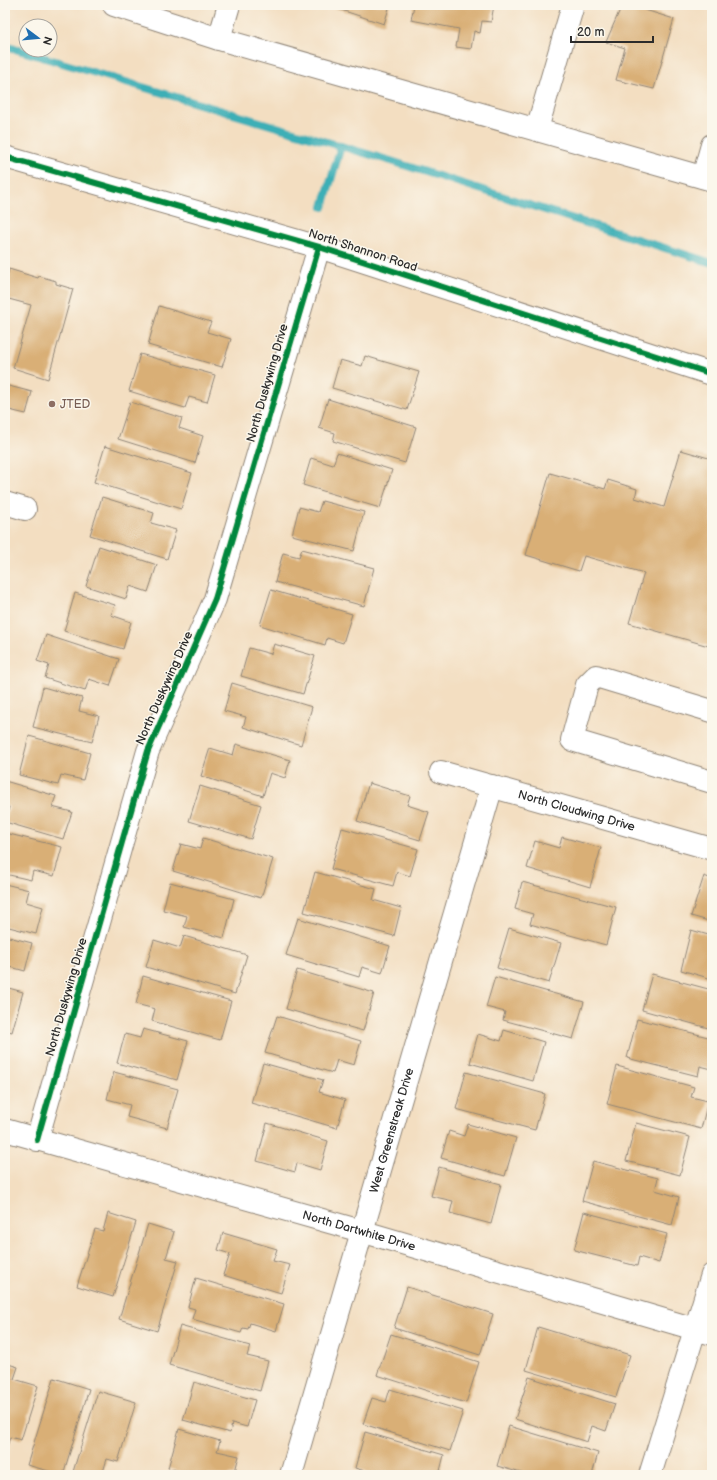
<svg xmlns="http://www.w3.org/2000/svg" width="717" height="1480" font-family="'Balsamiq Sans',sans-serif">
	<rect width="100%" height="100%" fill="#fbf7ec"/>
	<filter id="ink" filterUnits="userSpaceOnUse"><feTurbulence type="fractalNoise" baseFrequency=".025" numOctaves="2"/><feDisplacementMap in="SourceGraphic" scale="8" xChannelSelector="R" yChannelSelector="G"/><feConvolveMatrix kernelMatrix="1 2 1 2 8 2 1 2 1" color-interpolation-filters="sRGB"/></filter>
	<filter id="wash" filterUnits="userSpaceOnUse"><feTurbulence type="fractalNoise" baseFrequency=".012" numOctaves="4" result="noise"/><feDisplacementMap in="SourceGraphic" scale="16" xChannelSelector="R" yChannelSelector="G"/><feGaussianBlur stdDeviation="0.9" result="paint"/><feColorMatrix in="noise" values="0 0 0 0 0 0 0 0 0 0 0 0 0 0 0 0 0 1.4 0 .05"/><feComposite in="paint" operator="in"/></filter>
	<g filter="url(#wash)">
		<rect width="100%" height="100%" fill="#f3dec1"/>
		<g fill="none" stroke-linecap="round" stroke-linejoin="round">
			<g stroke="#3dafb6" stroke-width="8">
				<path d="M5,46L391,161L712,263"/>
				<path d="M323,207L341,146"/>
			</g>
		</g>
		<g id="blocks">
			<g fill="#d9af76">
				<path d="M333,5H390L384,24L332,7Z"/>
				<path d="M414,5H494L491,22L482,21L480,33L474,31L471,49L456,47L459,29L411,20Z"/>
				<path d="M622,5H629L674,19L654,89L616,80L625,48L606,42Z"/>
				<path d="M9,269L38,278L39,276L56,281V284L73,289L48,379L13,368L31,305L5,298V272L8,273Z"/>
				<path d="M159,306L211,322L207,332L231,339L222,367L148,345Z"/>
				<path d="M140,354L215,375L207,402L189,397L185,408L129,391Z"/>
				<path d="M365,356L419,372L407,410L332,388L340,360L362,366Z"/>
				<path d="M5,385L32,392L26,414L5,409Z"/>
				<path d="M328,399L416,427L405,463L333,441L335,433L319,428Z"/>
				<path d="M130,402L182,418L179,428L203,436L195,463L118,439Z"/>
				<path d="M105,446L192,473L181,509L94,482Z"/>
				<path d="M681,450L712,459V647L629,623L644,573L584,556L579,571L526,555L550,473L605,489L608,480L637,489L635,498L664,507Z"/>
				<path d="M337,453L392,470L380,508L303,485L311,458L333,465Z"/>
				<path d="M102,497L154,513L151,523L176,530L167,559L90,535Z"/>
				<path d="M322,501L364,512L354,551L292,535L299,507L318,512Z"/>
				<path d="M99,546L157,565L148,592L130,586L126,599L86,586Z"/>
				<path d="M302,549L374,568L364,606L275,582L283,553L299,557Z"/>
				<path d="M271,590L352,614L343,643L327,638L325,645L260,625Z"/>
				<path d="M75,593L115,605L111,615L131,622L123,649L64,631Z"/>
				<path d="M46,635L119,659L110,686L89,679L85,691L45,678L49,665L37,661Z"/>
				<path d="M274,644L315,656L303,694L241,676L249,648L271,654Z"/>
				<path d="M232,683L312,707L301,745L243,727L246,717L224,711Z"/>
				<path d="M43,687L82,698L79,711L99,716L92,742L33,727Z"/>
				<path d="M29,736L90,753L83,780L61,775L58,785L19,775Z"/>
				<path d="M236,744L290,760L285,778L270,773L263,796L201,776L210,748L233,755Z"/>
				<path d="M5,781L56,796L52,807L72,812L63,839L5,822L9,807L5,805Z"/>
				<path d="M369,783L410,796L407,805L429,812L420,840L357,821Z"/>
				<path d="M200,786L261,805L251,839L189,821Z"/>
				<path d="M342,828L418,849L410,876L397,872L393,886L331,869Z"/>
				<path d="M5,833L62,847L54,876L33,871L31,880L5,874Z"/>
				<path d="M562,837L601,848L590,887L527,868L535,841L559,848Z"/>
				<path d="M203,838L273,859L261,898L173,871L181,844L200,849Z"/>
				<path d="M315,872L376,889L373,900L401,908L394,936L304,912Z"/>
				<path d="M704,876L712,879V922L691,916Z"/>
				<path d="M170,882L234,899L224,938L184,927L187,916L163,910Z"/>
				<path d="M522,882L616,907L606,945L530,924L533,914L515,909Z"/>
				<path d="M5,884L29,890L26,902L43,907L36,934L5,926Z"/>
				<path d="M298,918L390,946L382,973L362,967L359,977L286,955Z"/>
				<path d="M509,928L561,943L549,983L497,968Z"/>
				<path d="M691,930L712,936V979L681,970Z"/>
				<path d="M5,936L32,943L25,971L7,966L5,971Z"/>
				<path d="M184,936L247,955L235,994L146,967L154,940L180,948Z"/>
				<path d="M297,970L374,993L363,1031L286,1009Z"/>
				<path d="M652,974L712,990V1029L642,1010Z"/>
				<path d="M143,976L231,1001L220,1040L152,1021L155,1009L136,1004Z"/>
				<path d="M495,977L584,1002L573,1039L503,1020L505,1012L486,1007Z"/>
				<path d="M5,987L23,992L12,1032L5,1030Z"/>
				<path d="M277,1016L361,1041L354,1065L337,1060L333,1073L265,1053Z"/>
				<path d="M637,1019L712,1038V1069L700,1066L698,1076L627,1058Z"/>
				<path d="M143,1029L188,1041L177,1080L117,1063L125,1034L140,1038Z"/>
				<path d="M504,1030L544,1042L533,1081L470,1063L478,1034L501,1041Z"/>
				<path d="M263,1063L323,1080L319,1092L345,1100L337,1128L251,1103Z"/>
				<path d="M617,1066L694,1087L691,1097L708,1101L701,1129L607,1104Z"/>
				<path d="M114,1072L178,1089L167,1128L127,1117L130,1105L107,1099Z"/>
				<path d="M466,1072L545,1094L535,1130L456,1109Z"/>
				<path d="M267,1123L328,1141L320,1170L297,1163L295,1172L257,1161Z"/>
				<path d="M636,1123L690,1137L680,1175L626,1161Z"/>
				<path d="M468,1124L516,1138L505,1176L441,1158L449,1131L464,1136Z"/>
				<path d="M593,1161L658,1178L655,1190L679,1197L672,1225L582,1201Z"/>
				<path d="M439,1167L501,1184L491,1224L450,1213L453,1201L431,1196Z"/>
				<path d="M584,1212L667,1234L659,1263L639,1257L637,1266L574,1250Z"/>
				<path d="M108,1213L136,1222L113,1297L77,1286L95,1229L103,1231Z"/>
				<path d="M148,1224L174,1232L166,1258L178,1261L157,1331L119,1319Z"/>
				<path d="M223,1233L277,1249L273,1261L290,1265L281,1293L223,1275L230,1254L218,1250Z"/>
				<path d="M196,1278L284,1304L276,1331L250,1323L248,1329L243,1328L241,1333L192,1319L195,1309L188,1307Z"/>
				<path d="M407,1287L493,1314L480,1355L394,1328Z"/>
				<path d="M180,1326L250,1346L247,1356L268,1361L260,1391L169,1365Z"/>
				<path d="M538,1327L630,1355L616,1397L526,1370Z"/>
				<path d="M391,1334L479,1362L466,1403L377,1375Z"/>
				<path d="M5,1363L18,1367L14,1379L38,1386L21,1440L10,1437L5,1453Z"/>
				<path d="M529,1377L615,1404L606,1431L592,1426L587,1442L515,1419Z"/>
				<path d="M54,1378L89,1389L63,1475L27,1465Z"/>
				<path d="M194,1382L255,1400L247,1427L232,1423L230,1433L183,1420Z"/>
				<path d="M390,1389L463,1411L450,1451L363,1424L372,1398L386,1402Z"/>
				<path d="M98,1391L136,1402L118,1462L107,1459L102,1475H72Z"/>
				<path d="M509,1426L598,1453L592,1475H528L497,1466Z"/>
				<path d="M179,1429L220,1441L217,1451L239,1456L234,1475H194L168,1468Z"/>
				<path d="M365,1432L444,1455L439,1475H377L355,1468Z"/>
			</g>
		</g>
	</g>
	<g filter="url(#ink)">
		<use href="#blocks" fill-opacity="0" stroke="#8f8476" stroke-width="1"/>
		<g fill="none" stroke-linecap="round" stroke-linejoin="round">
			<defs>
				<g id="minor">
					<path d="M114,5L219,39L712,180"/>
					<path d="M219,39L229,5"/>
					<path d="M537,129L573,5"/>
					<path d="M5,157L319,247L712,374"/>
					<path d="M703,177L712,145"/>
					<path d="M5,503L25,509"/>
					<path d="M712,711L596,676L587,685L572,740L712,782"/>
					<path id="s1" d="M441,772L712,849"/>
					<path id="s2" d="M5,1130L361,1231L712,1334"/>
					<path d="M37,1140L148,751L215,599L319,247"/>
					<path id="s3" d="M291,1475L492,786"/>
					<path d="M650,1475L712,1275"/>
				</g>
			</defs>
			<use href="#minor" stroke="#8f8476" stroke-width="24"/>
			<use href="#minor" stroke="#fff" stroke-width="22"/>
			<defs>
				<g id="cycleway">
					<path d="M5,157L319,247L712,374"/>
					<path d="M37,1140L148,751L215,599L319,247"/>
				</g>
			</defs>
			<use href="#cycleway" stroke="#fbf7ec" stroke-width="8"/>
			<use href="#cycleway" stroke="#00873e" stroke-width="6"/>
		</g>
	</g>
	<circle fill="#8d6e63" stroke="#fbf7ec" stroke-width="1.5" cx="52" cy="404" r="4"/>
	<g text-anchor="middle" stroke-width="3" stroke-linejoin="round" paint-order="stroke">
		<g font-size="12" fill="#2b2b2b" stroke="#fbf7ec">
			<text transform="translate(363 250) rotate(18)" y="4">North Shannon Road</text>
			<text transform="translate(267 383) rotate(-74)" y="4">North Duskywing Drive</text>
			<text transform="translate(164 688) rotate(-66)" y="4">North Duskywing Drive</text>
			<text dy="4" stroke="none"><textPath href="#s1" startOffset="141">North Cloudwing Drive</textPath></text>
			<text transform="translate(66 997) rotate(-74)" y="4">North Duskywing Drive</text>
			<text dy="4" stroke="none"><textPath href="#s3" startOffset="359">West Greenstreak Drive</textPath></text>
			<text dy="4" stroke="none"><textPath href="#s2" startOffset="368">North Dartwhite Drive</textPath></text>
		</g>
		<g font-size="12" fill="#785e54" stroke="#fbf7ec" text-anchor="start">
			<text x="60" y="408">JTED</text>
		</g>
	</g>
	<rect width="717" height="1480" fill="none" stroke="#fbf7ec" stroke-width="20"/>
	<g transform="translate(38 38) rotate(106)"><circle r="19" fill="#fbf7ec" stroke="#a8a59f"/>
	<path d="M0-3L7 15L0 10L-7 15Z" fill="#1f6fb2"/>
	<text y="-6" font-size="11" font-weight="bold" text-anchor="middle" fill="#2b2b2b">N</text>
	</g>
	<path d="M571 36v6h82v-6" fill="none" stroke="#2b2b2b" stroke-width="2"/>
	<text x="577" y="36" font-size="12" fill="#2b2b2b" stroke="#fbf7ec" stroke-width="3" paint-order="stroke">20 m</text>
</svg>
